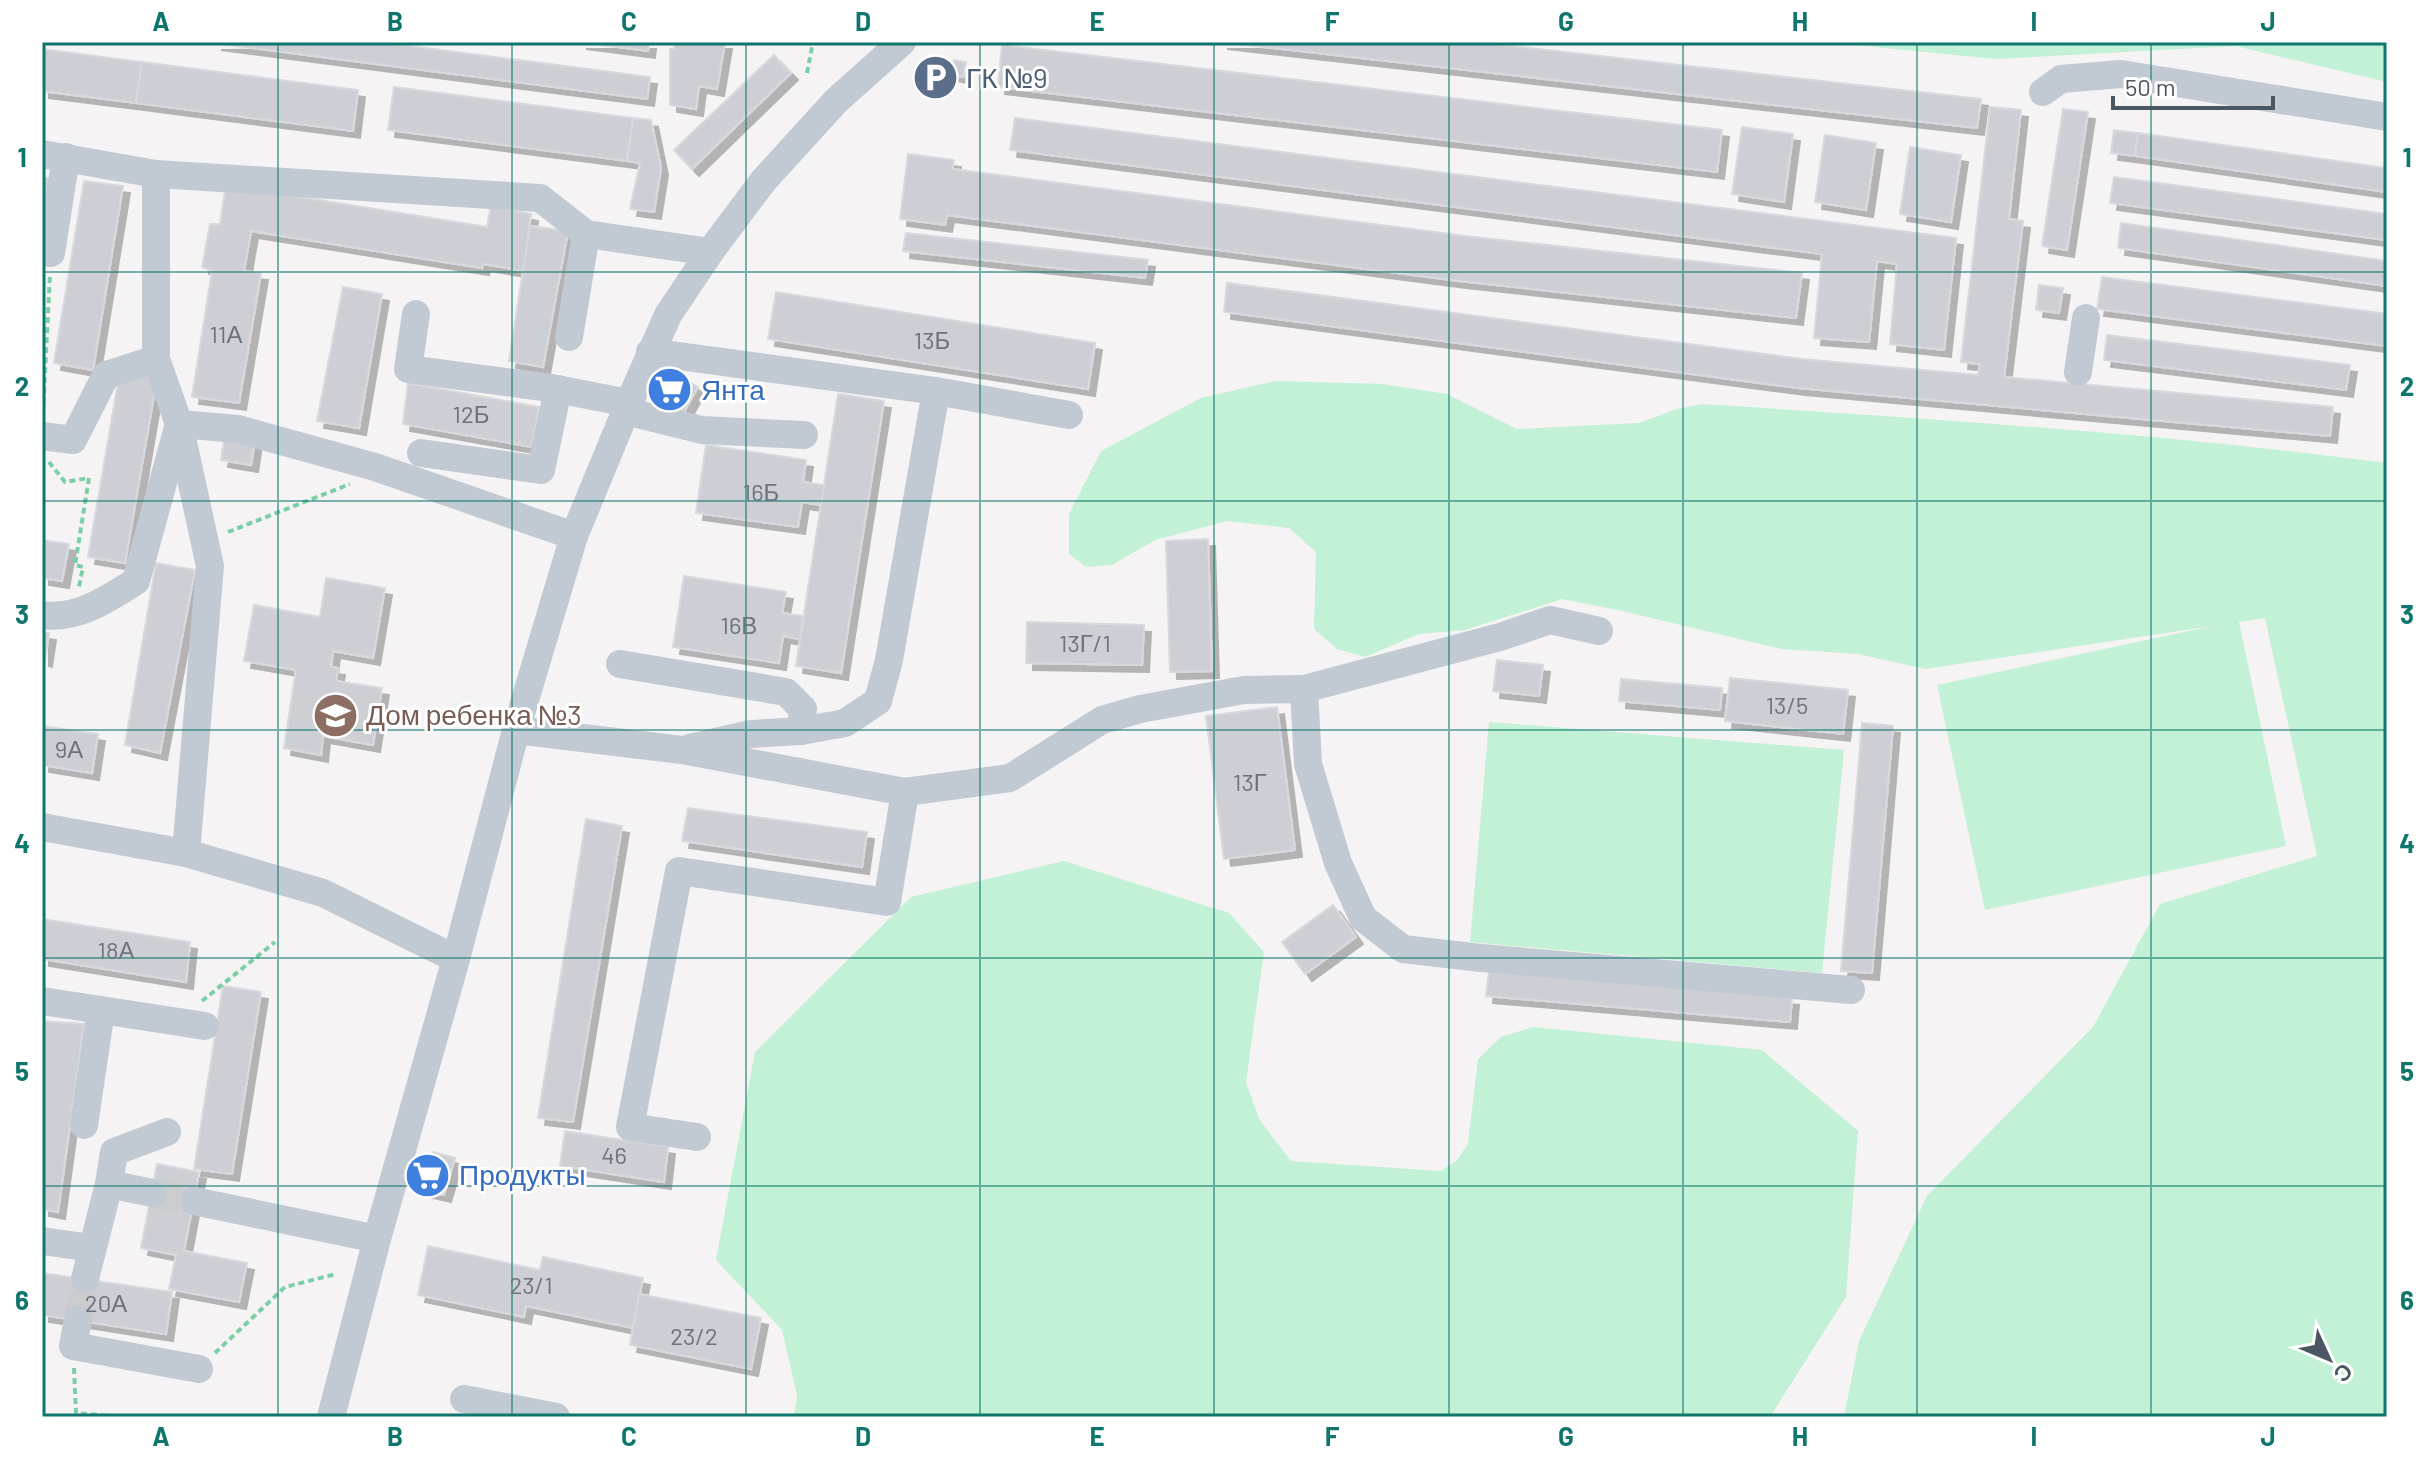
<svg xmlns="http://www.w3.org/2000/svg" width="2429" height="1459" font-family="Barlow,sans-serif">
	<defs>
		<filter id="shadow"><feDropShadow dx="7" dy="7" stdDeviation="0" flood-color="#0004"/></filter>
	</defs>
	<rect width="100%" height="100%" fill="#f5f3f3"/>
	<g fill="#c3f1d5">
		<path d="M1824,42H2387V82L2236,46L1995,59Z"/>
		<path d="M1275,381L1382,384L1447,394L1517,429L1639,423L1677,409L1703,404C1932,419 2160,433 2387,463V1417H1844L1859,1341L1927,1196L2093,1027L2160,904L2317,856L2265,618L2239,622L2286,846L1985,910L1937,685L2212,626L1925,669L1858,654L1781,649L1618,610L1562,599L1465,630L1419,634L1365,657L1337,649L1314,629L1316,552L1289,528L1227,521L1155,540L1112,565L1086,567L1069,554V514L1101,451L1201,398Z"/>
		<path d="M1489,722L1844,750L1822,973L1470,942Z"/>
		<path d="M1064,861L1229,913L1264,952L1246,1082L1259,1119L1291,1161L1441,1171L1457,1160L1468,1144L1478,1059L1501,1037L1533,1027L1762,1050L1858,1131L1846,1297L1770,1417H794L797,1396L782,1330L716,1260L755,1052L911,897Z"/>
	</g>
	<g fill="#cdcfd5" stroke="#d7d9de" stroke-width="2" filter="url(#shadow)">
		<path d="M379,42L650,77L647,99L214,43Z"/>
		<path d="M579,42H649L648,51Z"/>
		<path d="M675,42H725L717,89L699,86L696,109L670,105V49H674Z"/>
		<path d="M1220,42H1476L1981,99L1977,128Z"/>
		<path d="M1002,45L1722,130L1717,172L998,87Z"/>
		<path d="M42,49L142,62L136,103L42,91Z"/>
		<path d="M774,55L791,73L692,169L674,150Z"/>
		<path d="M954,60L966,62L963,77L951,74Z"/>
		<path d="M142,62L358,90L353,131L136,103Z"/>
		<path d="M394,87L633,118L627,161L388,130Z"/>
		<path d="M1990,107L2021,110L2009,219L2023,221L2004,377L2333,407L2330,436L1798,388L1224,312L1227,283L1802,359L1978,375L1980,364L1961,362Z"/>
		<path d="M2063,109L2088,112L2067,250L2042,246Z"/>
		<path d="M633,118L651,120L661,168L654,212L630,209L640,163L627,161Z"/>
		<path d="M1015,118L1956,238L1944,350L1890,344L1897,264L1877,261L1869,342L1814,338L1822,254L1010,150Z"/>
		<path d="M1742,127L1793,134L1784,202L1732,194Z"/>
		<path d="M2114,130L2138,133L2135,156L2111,153Z"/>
		<path d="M2138,133L2387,168V192L2135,156Z"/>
		<path d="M1825,135L1876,143L1866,210L1815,202Z"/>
		<path d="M1910,147L1961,155L1951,222L1900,214Z"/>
		<path d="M908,154L954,160L952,169L1465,236L1802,273L1796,318L1459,281L947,215L945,225L900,219Z"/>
		<path d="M42,177L49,178L44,218H42Z"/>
		<path d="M2114,177L2387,214V240L2110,203Z"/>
		<path d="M84,181L123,186L93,370L54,363Z"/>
		<path d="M226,185L487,227L491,206L531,214L524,271L483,264L482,268L251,231L244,271L261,273L239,403L192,397L212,271L202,267L210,224H220Z"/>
		<path d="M2121,223L2387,261V286L2118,248Z"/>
		<path d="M530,226L568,231L543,367L509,361Z"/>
		<path d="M906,233L1148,260L1145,278L903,251Z"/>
		<path d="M2102,277L2387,314V346L2097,309Z"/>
		<path d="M2039,285L2063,288L2059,313L2036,310Z"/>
		<path d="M343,287L382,294L359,428L317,421Z"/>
		<path d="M776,292L1095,343L1088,389L768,339Z"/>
		<path d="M2107,335L2350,365L2346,390L2104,360Z"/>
		<path d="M120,371L157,378L125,563L88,557Z"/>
		<path d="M678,375L698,387L684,412L663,400Z"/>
		<path d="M408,383L539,407L532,447L403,424Z"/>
		<path d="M838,394L884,401L841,673L796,666Z"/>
		<path d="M225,434L255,439L251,465L221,460Z"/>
		<path d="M706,445L806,460L803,482L824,485L821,505L802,502L798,527L696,513Z"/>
		<path d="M1208,539L1212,671L1170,672L1166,541Z"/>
		<path d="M42,540L69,544L62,581L42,578Z"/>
		<path d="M156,563L195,570L160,753L125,745Z"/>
		<path d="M684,576L786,592L782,613L803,616L800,639L783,636L779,663L673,647Z"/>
		<path d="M326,578L385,588L373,658L333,651L331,667L338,668L336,681L382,688L373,745L323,736L321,755L284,748L296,670L244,661L254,605L320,617Z"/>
		<path d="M1027,622L1144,625L1142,665L1026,663Z"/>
		<path d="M42,632L49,633L45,660L42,659Z"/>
		<path d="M1497,660L1543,665L1539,696L1493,691Z"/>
		<path d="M1730,678L1848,690L1843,734L1725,721Z"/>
		<path d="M1621,679L1722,688L1720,710L1619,701Z"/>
		<path d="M1277,707L1295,850L1224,859L1206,716Z"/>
		<path d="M1862,723L1893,726L1872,973L1841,971Z"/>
		<path d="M42,726L98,734L92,773L42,765Z"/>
		<path d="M688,808L867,832L862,867L682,841Z"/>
		<path d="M586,819L622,826L573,1122L538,1118Z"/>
		<path d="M1333,905L1356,937L1305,974L1282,942Z"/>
		<path d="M42,919L190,942L186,982L42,959Z"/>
		<path d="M1489,972L1792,998L1790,1022L1486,996Z"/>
		<path d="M223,986L261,992L232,1174L194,1169Z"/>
		<path d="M42,1021L84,1024L58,1212L42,1209Z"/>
		<path d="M565,1131L668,1147L664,1182L560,1166Z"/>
		<path d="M433,1152L455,1158L444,1195L422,1190Z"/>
		<path d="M157,1164L199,1172L184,1251L247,1263L239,1302L169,1289L176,1255L141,1248Z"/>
		<path d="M428,1246L540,1270L543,1257L643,1278L633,1328L526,1306L524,1317L418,1295Z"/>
		<path d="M42,1273L172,1292L166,1334L42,1315Z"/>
		<path d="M639,1294L761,1318L751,1369L630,1345Z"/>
	</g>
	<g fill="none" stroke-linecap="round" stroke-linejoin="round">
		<g stroke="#caccce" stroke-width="28" stroke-dasharray="28 14" stroke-linecap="butt">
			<path d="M152,1193L194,1201"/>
			<path d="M78,1320L85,1279"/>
		</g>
		<g stroke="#7ad0a6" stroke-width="4" stroke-dasharray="6 4" stroke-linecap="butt">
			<path d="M807,73L813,42"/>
			<path d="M43,413L50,274"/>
			<path d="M49,462L65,482L89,478L75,565L83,567L79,587"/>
			<path d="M228,532L350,484"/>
			<path d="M202,1001L275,942"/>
			<path d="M215,1353L285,1287L336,1274"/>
			<path d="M74,1368L76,1413L122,1417"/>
		</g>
		<g stroke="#c1cad2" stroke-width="28">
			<path d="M2043,92L2061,79L2121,74L2387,117"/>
			<path d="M42,154L156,174V359L179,424L210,566L186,853L42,827"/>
			<path d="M156,174L540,198L586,234"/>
			<path d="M42,252L51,253L66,157"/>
			<path d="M416,314L408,369L551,388L629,403"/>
			<path d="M569,337L586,234L710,252"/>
			<path d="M650,352L936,391L1069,415"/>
			<path d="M2078,372L2086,318"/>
			<path d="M625,411L702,430L804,435"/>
			<path d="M42,436L73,440L106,375L156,359"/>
			<path d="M421,453L541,470L558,389"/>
			<path d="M42,615C77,620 108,599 136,581L179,424L238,429L375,467L574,536"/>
			<path d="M1599,631L1550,620L1500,637L1304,689L1308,764L1338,863L1363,918L1403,949L1481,958L1851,990"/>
			<path d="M620,664L786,692L803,709L801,731"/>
			<path d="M516,730L682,750L905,792L1010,778L1102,720L1140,709L1244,690L1304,689"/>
			<path d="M690,748L751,734L801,731L845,723L878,701L889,660L936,391"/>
			<path d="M186,853L323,893L456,959"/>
			<path d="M42,1001L101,1010L84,1125"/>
			<path d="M101,1010L205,1026"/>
			<path d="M697,1137L630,1127L679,871L887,902L905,792"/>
			<path d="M109,1184L152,1193"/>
			<path d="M194,1201L377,1239"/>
			<path d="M42,1241L92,1248"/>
			<path d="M85,1279L109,1184L114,1152L167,1132"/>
			<path d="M78,1320L73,1346L199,1369"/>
			<path d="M464,1399L556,1417"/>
			<path d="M331,1417L377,1239L456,959L516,730L574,536L629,403L668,315L710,252L764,180L836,101L902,42"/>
		</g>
	</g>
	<path fill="none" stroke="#0f766e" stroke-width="2" stroke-opacity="0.55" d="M278,42V1417M512,42V1417M746,42V1417M980,42V1417M1214,42V1417M1449,42V1417M1683,42V1417M1917,42V1417M2151,42V1417M42,272H2387M42,501H2387M42,730H2387M42,958H2387M42,1186H2387"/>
	<defs>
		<symbol id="parking-disc" viewBox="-11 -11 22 22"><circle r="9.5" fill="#5c6f8a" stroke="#fff"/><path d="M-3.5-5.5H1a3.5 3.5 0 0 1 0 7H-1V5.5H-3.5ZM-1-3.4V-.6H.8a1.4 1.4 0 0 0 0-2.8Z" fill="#fff"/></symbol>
		<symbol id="supermarket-disc" viewBox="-11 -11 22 22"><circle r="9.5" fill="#3f7fe0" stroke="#fff"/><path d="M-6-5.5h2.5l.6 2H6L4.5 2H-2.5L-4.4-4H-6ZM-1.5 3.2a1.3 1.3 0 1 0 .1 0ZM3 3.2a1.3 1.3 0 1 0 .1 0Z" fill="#fff"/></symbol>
		<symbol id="school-disc" viewBox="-11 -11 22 22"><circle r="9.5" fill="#8d6e63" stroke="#fff"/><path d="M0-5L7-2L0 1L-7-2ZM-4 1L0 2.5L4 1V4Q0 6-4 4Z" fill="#fff"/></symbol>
	</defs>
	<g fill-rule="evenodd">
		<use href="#parking-disc" x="910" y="52" width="51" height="51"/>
		<use href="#supermarket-disc" x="644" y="364" width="51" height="51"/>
		<use href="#school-disc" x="310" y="690" width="51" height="51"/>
		<use href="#supermarket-disc" x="402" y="1150" width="51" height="51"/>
	</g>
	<g text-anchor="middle" stroke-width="6" stroke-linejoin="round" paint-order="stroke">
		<g font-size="24" fill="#6b747e">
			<text x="226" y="343">11А</text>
			<text x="932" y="349">13Б</text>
			<text x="471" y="423">12Б</text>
			<text x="761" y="501">16Б</text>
			<text x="739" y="634">16В</text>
			<text x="1085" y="652">13Г/1</text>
			<text x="1787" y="714">13/5</text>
			<text x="69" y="758">9А</text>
			<text x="1250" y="791">13Г</text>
			<text x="116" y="959">18А</text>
			<text x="614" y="1164">46</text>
			<text x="531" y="1294">23/1</text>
			<text x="106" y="1312">20А</text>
			<text x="694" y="1345">23/2</text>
		</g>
		<g font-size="28" fill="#4e5e75" stroke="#fff" text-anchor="start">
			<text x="966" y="88">ГК №9</text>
		</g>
		<g font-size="28" fill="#366cbe" stroke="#fff" text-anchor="start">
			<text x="701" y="400">Янта</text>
			<text x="459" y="1185">Продукты</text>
		</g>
		<g font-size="28" fill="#785e54" stroke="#fff" text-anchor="start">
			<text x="366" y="725">Дом ребенка №3</text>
		</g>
	</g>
	<rect width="2429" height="1459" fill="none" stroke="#ffffff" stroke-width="88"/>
	<g transform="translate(2329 1359) rotate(134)" stroke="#ffffff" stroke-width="6" paint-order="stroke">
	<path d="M0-6L14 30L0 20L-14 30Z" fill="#4a5661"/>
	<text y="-12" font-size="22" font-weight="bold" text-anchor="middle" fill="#4a5661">С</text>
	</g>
	<path d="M2113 96v12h160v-12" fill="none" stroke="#4a5661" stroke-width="4"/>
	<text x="2125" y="96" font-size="24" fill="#4a5661" stroke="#ffffff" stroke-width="6" paint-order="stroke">50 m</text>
	<rect x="44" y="44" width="2341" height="1371" fill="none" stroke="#0f766e" stroke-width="3"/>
	<g font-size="26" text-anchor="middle" font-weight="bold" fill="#0f766e">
		<text x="161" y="31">A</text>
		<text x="395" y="31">B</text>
		<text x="629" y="31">C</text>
		<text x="863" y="31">D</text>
		<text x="1097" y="31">E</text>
		<text x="1332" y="31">F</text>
		<text x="1566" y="31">G</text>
		<text x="1800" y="31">H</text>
		<text x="2034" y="31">I</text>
		<text x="2268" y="31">J</text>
		<text x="22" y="167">1</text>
		<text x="2407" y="167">1</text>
		<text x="22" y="396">2</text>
		<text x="2407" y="396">2</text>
		<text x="22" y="624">3</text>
		<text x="2407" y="624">3</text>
		<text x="22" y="853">4</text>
		<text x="2407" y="853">4</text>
		<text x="22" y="1081">5</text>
		<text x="2407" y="1081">5</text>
		<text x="22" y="1310">6</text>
		<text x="2407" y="1310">6</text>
		<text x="161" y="1446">A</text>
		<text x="395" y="1446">B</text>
		<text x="629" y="1446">C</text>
		<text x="863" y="1446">D</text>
		<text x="1097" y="1446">E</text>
		<text x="1332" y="1446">F</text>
		<text x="1566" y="1446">G</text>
		<text x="1800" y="1446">H</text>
		<text x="2034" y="1446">I</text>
		<text x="2268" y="1446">J</text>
	</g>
</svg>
